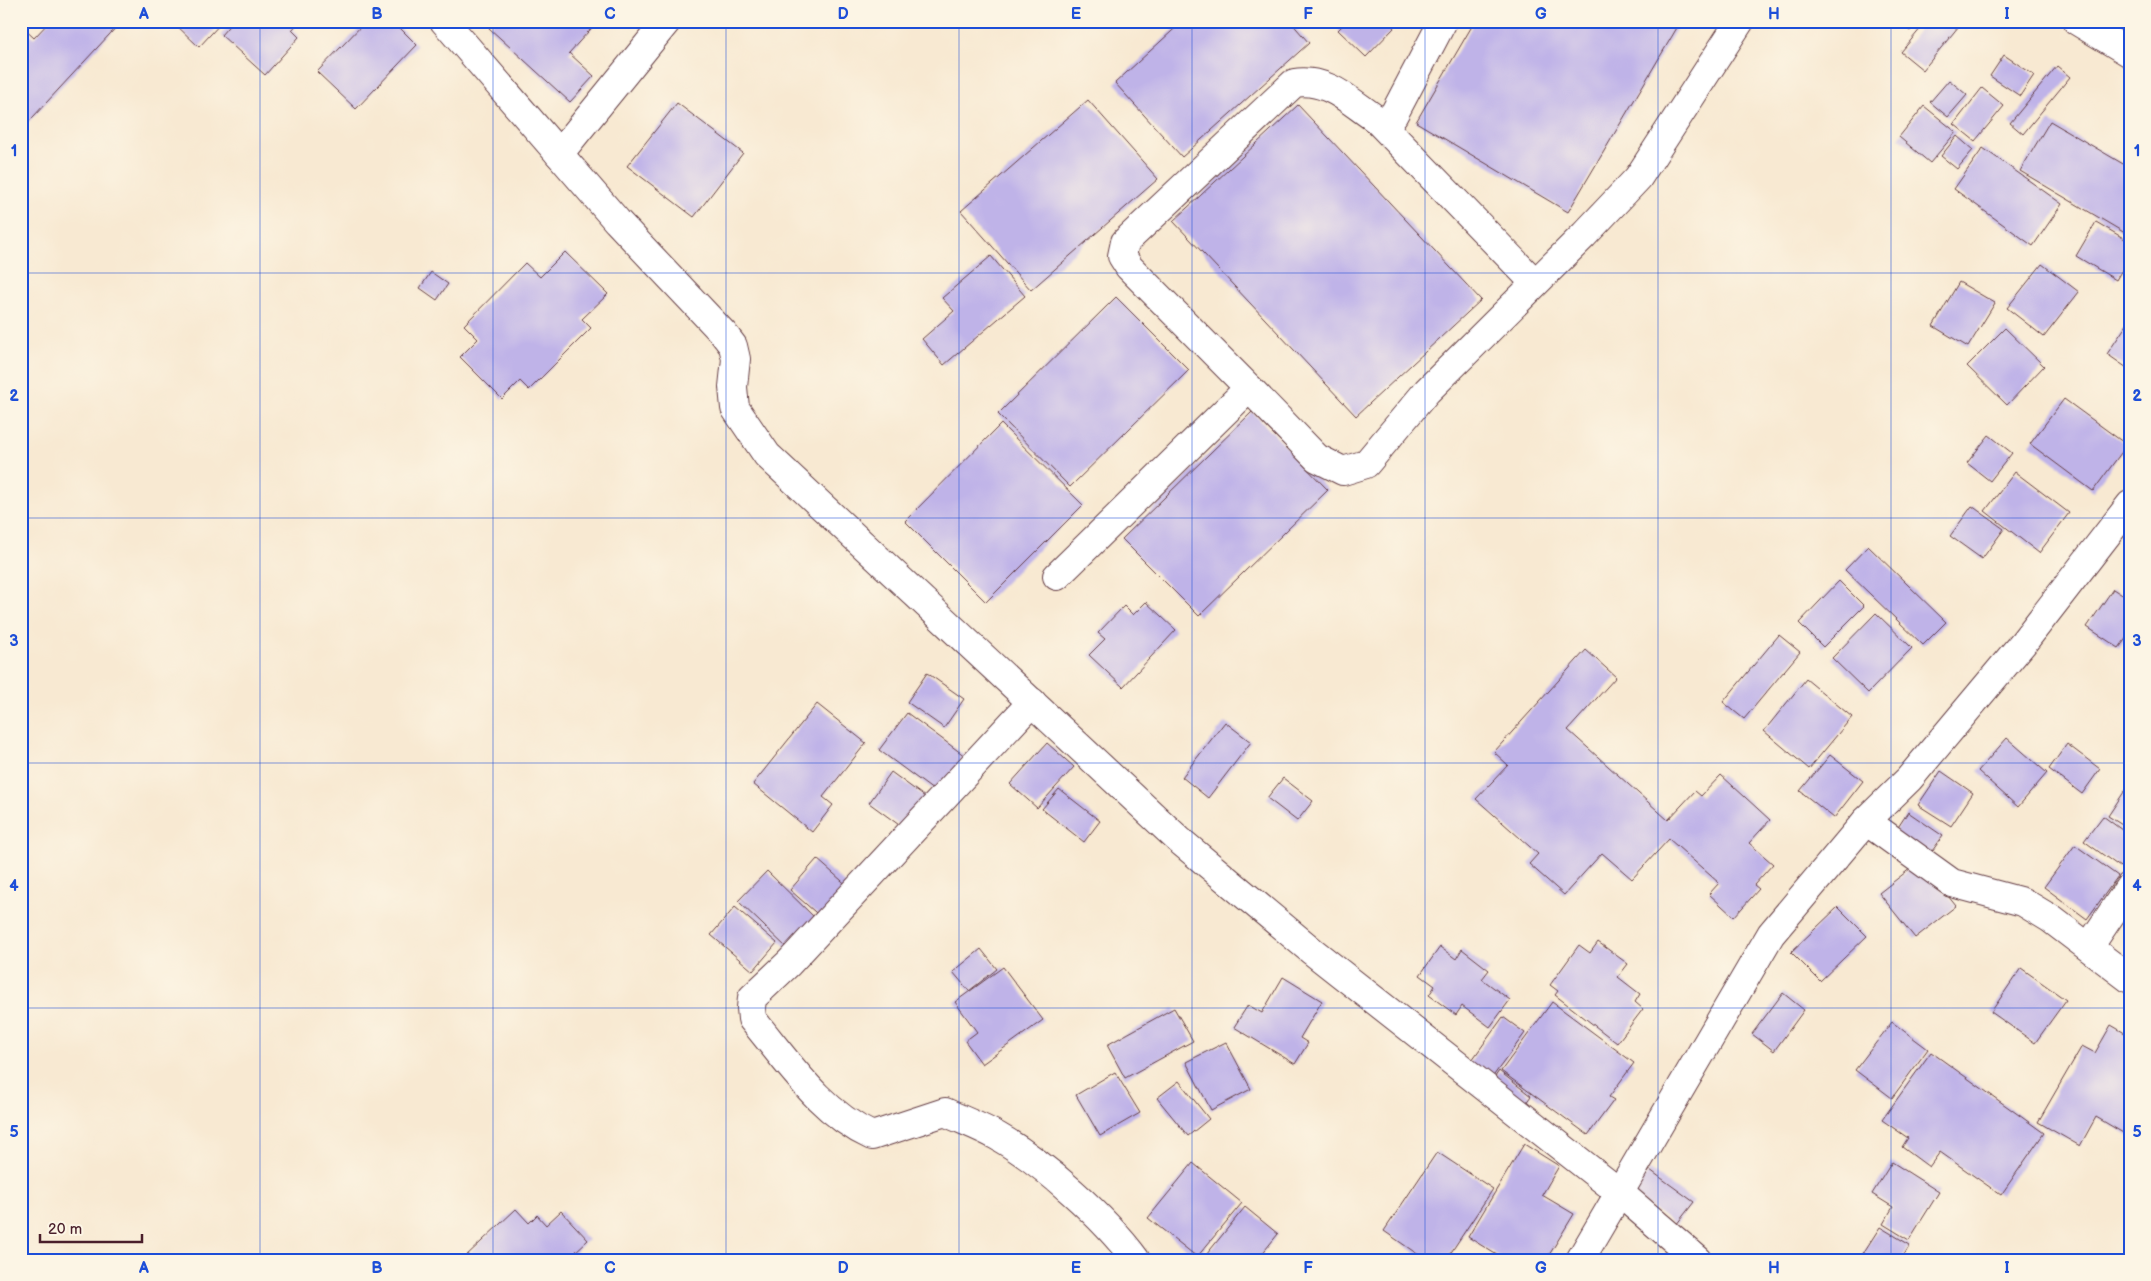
<svg xmlns="http://www.w3.org/2000/svg" width="2151" height="1281" font-family="'Balsamiq Sans',sans-serif">
	<rect width="100%" height="100%" fill="#fcf5e5"/>
	<filter id="ink" filterUnits="userSpaceOnUse"><feTurbulence type="fractalNoise" baseFrequency=".02" numOctaves="2"/><feDisplacementMap in="SourceGraphic" scale="10" xChannelSelector="R" yChannelSelector="G"/><feConvolveMatrix kernelMatrix="1 2 1 2 8 2 1 2 1" color-interpolation-filters="sRGB"/></filter>
	<filter id="wash" filterUnits="userSpaceOnUse"><feTurbulence type="fractalNoise" baseFrequency=".0096" numOctaves="4" result="noise"/><feDisplacementMap in="SourceGraphic" scale="20" xChannelSelector="R" yChannelSelector="G"/><feGaussianBlur stdDeviation="1.12" result="paint"/><feColorMatrix in="noise" values="0 0 0 0 0 0 0 0 0 0 0 0 0 0 0 0 0 1.4 0 .05"/><feComposite in="paint" operator="in"/></filter>
	<g filter="url(#wash)">
		<rect width="100%" height="100%" fill="#f8e9d2"/>
		<g id="blocks">
			<g fill="#bfb3e8">
				<path d="M50,21H122L21,130V26L34,38Z"/>
				<path d="M172,21H221L222,22L199,47Z"/>
				<path d="M233,21H300L292,30L299,37L265,75L221,35Z"/>
				<path d="M366,21H393L417,45L356,109L317,72Z"/>
				<path d="M494,21H598L569,53L594,76L570,102L489,28Z"/>
				<path d="M1183,21H1290L1309,43L1182,157L1115,83Z"/>
				<path d="M1347,21H1388L1394,28L1366,57L1338,30Z"/>
				<path d="M1475,21H1681L1568,212L1416,122Z"/>
				<path d="M1898,21H1918L1910,31Z"/>
				<path d="M1927,21H1963L1923,70L1901,52Z"/>
				<path d="M2004,55L2034,75L2020,96L1990,76Z"/>
				<path d="M2057,66L2070,77L2023,134L2010,123Z"/>
				<path d="M1949,80L1967,95L1948,117L1930,102Z"/>
				<path d="M1982,88L2004,106L1975,141L1954,124Z"/>
				<path d="M1088,100L1158,179L1031,290L961,211Z"/>
				<path d="M677,103L743,153L694,217L627,166Z"/>
				<path d="M1298,105L1481,300L1356,416L1173,221Z"/>
				<path d="M1924,106L1956,132L1930,163L1899,137Z"/>
				<path d="M2050,121L2130,168V236L2020,171Z"/>
				<path d="M1957,136L1973,150L1957,169L1941,156Z"/>
				<path d="M1983,148L2062,204L2033,246L1954,189Z"/>
				<path d="M2096,222L2130,242V256L2116,280L2076,256Z"/>
				<path d="M565,252L608,294L582,319L591,328L529,390L520,381L502,399L460,357L478,339L464,325L525,263L540,277Z"/>
				<path d="M991,256L1025,296L944,365L922,339L954,311L942,298Z"/>
				<path d="M2042,264L2079,292L2044,337L2007,308Z"/>
				<path d="M431,272L448,284L437,300L420,288Z"/>
				<path d="M1959,282L1995,303L1968,347L1933,326Z"/>
				<path d="M1116,297L1189,370L1070,487L998,414Z"/>
				<path d="M2130,320V370L2107,354Z"/>
				<path d="M2005,328L2044,366L2007,405L1967,366Z"/>
				<path d="M2064,399L2127,445L2093,491L2030,444Z"/>
				<path d="M1252,412L1328,490L1199,616L1122,539Z"/>
				<path d="M1001,424L1083,505L986,602L905,521Z"/>
				<path d="M1989,435L2012,453L1990,481L1967,463Z"/>
				<path d="M2015,472L2069,513L2039,553L1985,511Z"/>
				<path d="M1972,506L2004,529L1982,559L1950,536Z"/>
				<path d="M1868,546L1946,622L1923,645L1845,570Z"/>
				<path d="M1839,581L1864,606L1823,647L1799,623Z"/>
				<path d="M2113,589L2130,600V633L2119,648L2087,627Z"/>
				<path d="M1146,602L1176,630L1123,687L1089,655L1105,639L1098,633L1124,606L1133,615Z"/>
				<path d="M1876,613L1912,648L1868,693L1832,658Z"/>
				<path d="M1779,635L1800,652L1744,719L1723,702Z"/>
				<path d="M1586,650L1616,677L1568,730L1668,820L1695,791L1701,796L1721,775L1770,820L1749,843L1773,864L1754,885L1759,889L1734,917L1709,894L1719,883L1669,839L1632,879L1602,853L1564,895L1529,864L1538,854L1476,799L1508,765L1494,752Z"/>
				<path d="M927,673L964,699L944,728L907,702Z"/>
				<path d="M1806,679L1852,717L1809,769L1764,731Z"/>
				<path d="M817,704L866,743L823,797L833,805L812,832L753,784Z"/>
				<path d="M907,713L965,756L937,793L879,750Z"/>
				<path d="M1225,722L1251,742L1208,798L1182,777Z"/>
				<path d="M2007,738L2047,773L2018,807L1978,771Z"/>
				<path d="M1047,743L1074,767L1037,808L1010,784Z"/>
				<path d="M2067,744L2100,769L2082,794L2049,769Z"/>
				<path d="M1830,755L1863,781L1834,818L1800,791Z"/>
				<path d="M1941,771L1973,793L1951,826L1918,805Z"/>
				<path d="M891,772L929,800L906,830L869,803Z"/>
				<path d="M1283,778L1313,801L1297,821L1267,798Z"/>
				<path d="M1059,789L1100,821L1084,842L1042,809Z"/>
				<path d="M2126,789L2130,792V830L2108,816Z"/>
				<path d="M1908,812L1943,836L1927,858L1893,835Z"/>
				<path d="M2103,816L2130,836V855L2120,867L2084,841Z"/>
				<path d="M2075,845L2118,876L2087,919L2044,887Z"/>
				<path d="M817,859L850,888L823,919L790,890Z"/>
				<path d="M1920,861L1956,906L1915,938L1879,893Z"/>
				<path d="M767,871L816,919L788,949L738,901Z"/>
				<path d="M735,907L777,943L753,971L711,935Z"/>
				<path d="M1838,907L1867,936L1820,981L1791,952Z"/>
				<path d="M1598,942L1628,964L1618,977L1640,994L1635,1002L1643,1009L1617,1043L1555,995L1558,991L1550,985L1579,945L1590,953Z"/>
				<path d="M1440,947L1456,959L1462,949L1489,970L1482,979L1510,1000L1490,1027L1462,1006L1456,1015L1429,995L1435,986L1420,975Z"/>
				<path d="M981,949L997,969L969,991L953,972Z"/>
				<path d="M1003,967L1043,1020L982,1064L965,1041L977,1032L955,1002Z"/>
				<path d="M2021,968L2066,1000L2035,1043L1991,1012Z"/>
				<path d="M1283,977L1322,1001L1300,1038L1308,1043L1295,1064L1234,1027L1248,1005L1262,1013Z"/>
				<path d="M1783,993L1804,1010L1774,1051L1752,1034Z"/>
				<path d="M1552,1002L1634,1063L1609,1097L1614,1100L1588,1135L1501,1071Z"/>
				<path d="M1174,1008L1193,1041L1125,1078L1107,1045Z"/>
				<path d="M1503,1017L1525,1033L1488,1083L1467,1067Z"/>
				<path d="M1892,1022L1928,1049L1892,1098L1855,1070Z"/>
				<path d="M2111,1025L2130,1036V1137L2096,1117L2080,1146L2038,1122L2082,1046L2095,1053Z"/>
				<path d="M1226,1042L1251,1089L1211,1110L1186,1062Z"/>
				<path d="M1931,1052L2044,1133L2001,1195L1940,1152L1929,1167L1902,1147L1908,1138L1882,1120Z"/>
				<path d="M1499,1071L1531,1096L1520,1111L1488,1087Z"/>
				<path d="M1115,1072L1140,1113L1100,1136L1076,1095Z"/>
				<path d="M1179,1081L1209,1119L1188,1136L1157,1098Z"/>
				<path d="M1524,1144L1559,1166L1542,1195L1574,1214L1546,1260H1505L1468,1237Z"/>
				<path d="M1437,1152L1493,1189L1446,1260H1426L1384,1231Z"/>
				<path d="M1892,1162L1939,1192L1909,1240L1883,1224L1893,1207L1872,1194Z"/>
				<path d="M1193,1163L1242,1203L1197,1257L1148,1218Z"/>
				<path d="M1650,1170L1694,1202L1676,1225L1632,1194Z"/>
				<path d="M1245,1207L1278,1234L1257,1260H1202Z"/>
				<path d="M516,1209L529,1223L537,1215L546,1225L561,1211L588,1240L574,1253L580,1260H468L465,1257Z"/>
				<path d="M1880,1227L1910,1245L1901,1260H1870L1862,1255Z"/>
			</g>
		</g>
	</g>
	<g filter="url(#ink)">
		<use href="#blocks" fill-opacity="0" stroke="#643d44" stroke-width="1"/>
		<g fill="none" stroke-linecap="round" stroke-linejoin="round">
			<defs>
				<g id="minor">
					<path d="M444,21L617,221L723,333L733,346L736,359L733,387L735,408L767,455L1179,840L1312,951L1620,1193L1698,1260"/>
					<path d="M1376,119L1534,282"/>
					<path d="M559,154L667,21"/>
					<path d="M1249,388L1129,267L1122,256L1125,242L1294,83C1328,78 1349,101 1376,119L1385,120L1393,116L1443,21"/>
					<path d="M1057,576L1249,388L1317,458L1343,471L1366,464L1427,391L1584,235L1638,178L1740,21"/>
					<path d="M1032,702L789,963L752,998L751,1008L752,1019C788,1062 820,1112 872,1136L945,1112C962,1120 981,1127 997,1136C1044,1163 1104,1217 1136,1260"/>
					<path d="M1866,821L1952,883L2023,902L2051,919L2130,979"/>
					<path d="M2089,947L2130,886"/>
					<path d="M1580,1260L1771,934L1866,821L1909,779L2023,643L2130,505"/>
				</g>
				<path id="highway" d="M2077,21L2130,53"/>
			</defs>
			<use href="#minor" stroke="#643d44" stroke-width="30"/>
			<use href="#highway" stroke="#643d44" stroke-width="30"/>
			<use href="#minor" stroke="#fff" stroke-width="28"/>
			<use href="#highway" stroke="#fff" stroke-width="28"/>
		</g>
	</g>
	<path fill="none" stroke="#1d4ed8" stroke-width="1" stroke-opacity="0.55" d="M260,21V1260M493,21V1260M726,21V1260M959,21V1260M1192,21V1260M1425,21V1260M1658,21V1260M1891,21V1260M21,273H2130M21,518H2130M21,763H2130M21,1008H2130"/>
	<rect width="2151" height="1281" fill="none" stroke="#fcf5e5" stroke-width="55"/>
	<path d="M40 1234v8h102v-8" fill="none" stroke="#4a1f2b" stroke-width="2.5"/>
	<text x="48" y="1234" font-size="15" fill="#4a1f2b" stroke="#fcf5e5" stroke-width="4" paint-order="stroke">20 m</text>
	<rect x="28" y="28" width="2096" height="1226" fill="none" stroke="#1d4ed8" stroke-width="2"/>
	<g font-size="16" text-anchor="middle" font-weight="bold" fill="#1d4ed8">
		<text x="144" y="19">A</text>
		<text x="377" y="19">B</text>
		<text x="610" y="19">C</text>
		<text x="843" y="19">D</text>
		<text x="1076" y="19">E</text>
		<text x="1308" y="19">F</text>
		<text x="1541" y="19">G</text>
		<text x="1774" y="19">H</text>
		<text x="2007" y="19">I</text>
		<text x="14" y="156">1</text>
		<text x="2137" y="156">1</text>
		<text x="14" y="401">2</text>
		<text x="2137" y="401">2</text>
		<text x="14" y="646">3</text>
		<text x="2137" y="646">3</text>
		<text x="14" y="891">4</text>
		<text x="2137" y="891">4</text>
		<text x="14" y="1137">5</text>
		<text x="2137" y="1137">5</text>
		<text x="144" y="1273">A</text>
		<text x="377" y="1273">B</text>
		<text x="610" y="1273">C</text>
		<text x="843" y="1273">D</text>
		<text x="1076" y="1273">E</text>
		<text x="1308" y="1273">F</text>
		<text x="1541" y="1273">G</text>
		<text x="1774" y="1273">H</text>
		<text x="2007" y="1273">I</text>
	</g>
</svg>
